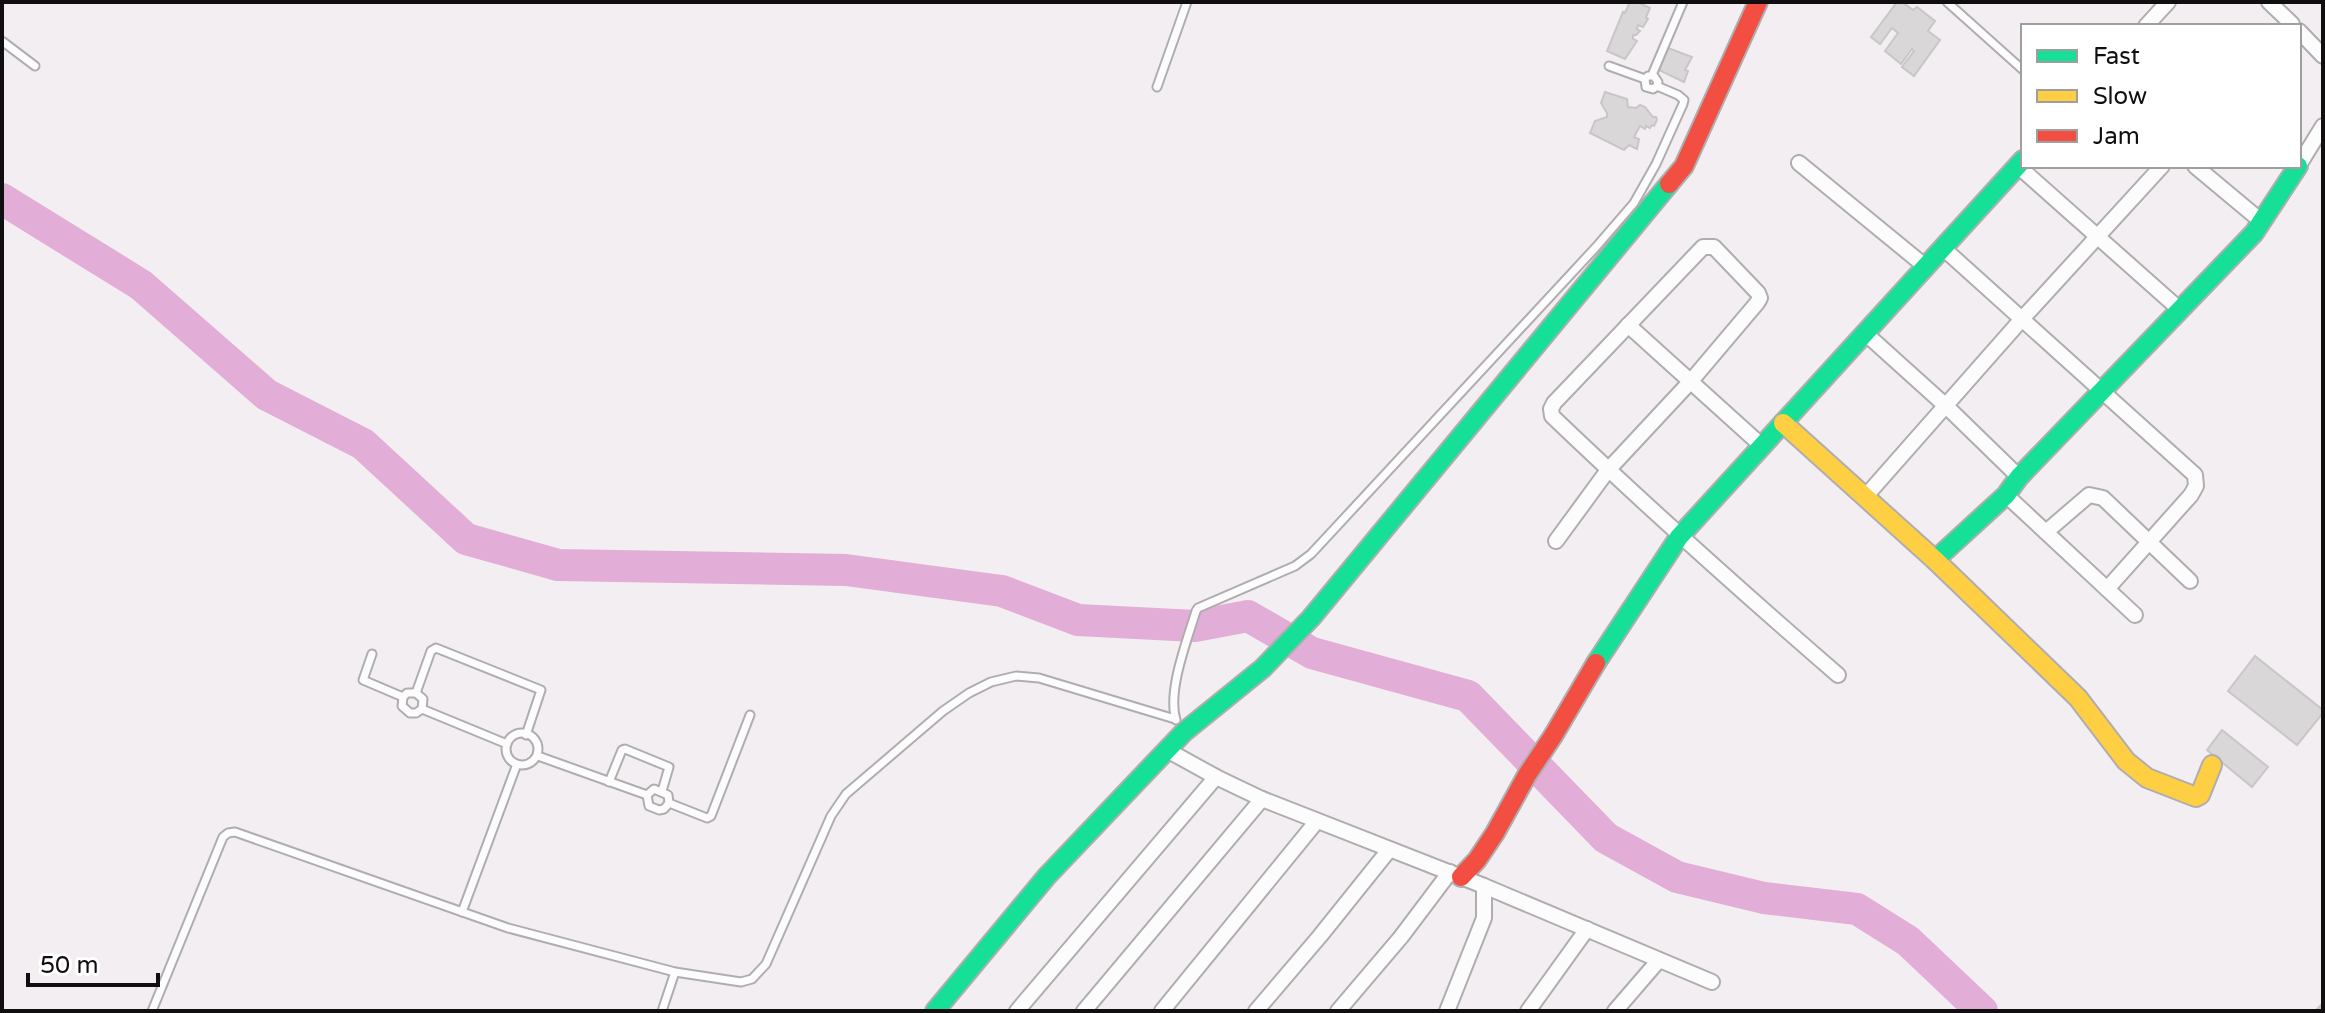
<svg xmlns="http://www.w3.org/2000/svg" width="2325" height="1013" font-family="'Varela Round',sans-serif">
	<rect width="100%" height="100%" fill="#f3eef1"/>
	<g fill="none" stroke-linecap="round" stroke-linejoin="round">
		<path stroke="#e2add6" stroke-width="32" d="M2,199L141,285L267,395L363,444L466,539L558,565L846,570L1002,591L1078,620L1195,626L1248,616L1312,653L1468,696L1606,838L1677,877L1764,898L1857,909L1908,941L1982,1011"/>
	</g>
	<g fill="#dad7d9" stroke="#c9c6c8" stroke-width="2">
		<path d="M1630,2H1637L1650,8L1646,17L1648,19L1643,27L1638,25L1637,29L1640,31L1636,35H1633V39L1637,41L1625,59L1607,51L1623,12L1625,13Z"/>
		<path d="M1897,2H1902L1913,10L1917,7L1935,21L1928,31L1940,40L1914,76L1902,67L1914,51L1912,49L1901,64L1885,51L1898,33L1892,28L1880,44L1871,37Z"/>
		<path d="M1668,48L1692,57L1685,70L1688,71L1684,82L1659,70Z"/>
		<path d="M1605,92L1627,99L1628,107L1636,108L1640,105L1645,107L1653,117H1656L1657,120L1654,126L1652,125L1650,128L1646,126L1645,129L1640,126L1634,137L1639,139L1637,149L1629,145L1624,150L1590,133L1595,121L1607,117V113L1601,103Z"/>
		<path d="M2255,656L2323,710V713L2297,745L2228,691Z"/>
		<path d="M2222,730L2268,767L2252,787L2207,750Z"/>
	</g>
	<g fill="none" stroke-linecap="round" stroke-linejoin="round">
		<defs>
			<g id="lane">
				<path d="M1947,2L2023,70"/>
				<path d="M2,41L35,66"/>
				<path d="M1609,66L1645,79L1648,76H1654L1658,82L1657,86"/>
				<path d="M1652,75L1683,2"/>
				<path d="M1157,87L1187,2"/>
				<path d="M372,654L363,680L403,697L407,693H416L423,699L422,709"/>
				<path d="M416,693L431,651L436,648L541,690L526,735"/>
				<path d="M403,697L402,706L410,713H416L422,709L507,744"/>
				<path d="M1176,720C1167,691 1187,641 1196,611L1198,608L1295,566L1311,554L1596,247L1634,203L1656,164L1683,104L1684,100L1678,95L1657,86L1653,89L1646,87L1645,79"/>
				<circle cx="522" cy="749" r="16"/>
				<path d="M538,756L647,795L654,789L668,795L669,803"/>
				<path d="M609,782L622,750L625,749L669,767L662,791"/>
				<path d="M647,795L649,806L659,810L664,809L669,803"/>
				<path d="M669,803L707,818L711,816L750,715"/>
				<path d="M462,912L517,764"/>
				<path d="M152,1011L223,837L228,833L235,832L508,928L675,972L741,982L752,979L766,964L831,816L846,794L943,711L969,693L991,682L1016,676L1039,678L1175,719"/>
				<path d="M662,1011L675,972"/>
			</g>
			<g id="street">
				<path d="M2269,2L2292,24L2290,26"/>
				<path d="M2146,26L2168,2"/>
				<path d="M2299,31L2323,56"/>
				<path d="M1799,163L1926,267"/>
				<path d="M2299,165L2323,126"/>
				<path d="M2018,166L2179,309"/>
				<path d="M2195,166L2261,221"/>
				<path d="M1943,248L2195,475L2196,486L2191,495L2107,589"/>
				<path d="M1628,325L1762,446"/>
				<path d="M1865,333L1946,406L2019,477"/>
				<path d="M2006,495L2135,615"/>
				<path d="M1865,497L2022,319L2162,166"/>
				<path d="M2046,532L2089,495L2103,498L2190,581"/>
				<path d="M1556,541L1608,470L1691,381L1757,303L1760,298L1758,293L1714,247H1703L1554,403L1551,409L1552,416C1645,505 1741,591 1838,675"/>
				<path d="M1167,750L1216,777L1262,799L1484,886L1712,982"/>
				<path d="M1017,1011L1216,777"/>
				<path d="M1084,1011L1262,799"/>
				<path d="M1162,1011L1317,821"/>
				<path d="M1256,1011L1320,936L1389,850"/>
				<path d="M1338,1011L1401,937L1450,872"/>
				<path d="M1447,1011L1484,918V886"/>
				<path d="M1528,1011L1587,929"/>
				<path d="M1615,1011L1659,960"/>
			</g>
			<g id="fast">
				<path d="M1935,560L2006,495L2019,477L2254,233L2298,166"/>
				<path d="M1596,663L1679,537L2023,160"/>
				<path d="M935,1011L1047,876L1184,732L1263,668L1311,618L1669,184"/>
			</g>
			<path id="slow" d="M1783,423L1935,560L2078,698L2126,761L2147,778L2196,797L2200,795L2212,765"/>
			<g id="jam">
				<path d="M1669,184L1684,166L1758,2"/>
				<path d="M1461,877L1477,860L1495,833L1527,775L1553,736L1596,663"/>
			</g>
		</defs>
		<use href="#lane" stroke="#b0adb0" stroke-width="11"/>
		<use href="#street" stroke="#b0adb0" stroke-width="18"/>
		<use href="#fast" stroke="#b0adb0" stroke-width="22"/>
		<use href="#slow" stroke="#b0adb0" stroke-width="22"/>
		<use href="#jam" stroke="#b0adb0" stroke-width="22"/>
		<use href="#lane" stroke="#fdfcfd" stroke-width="7"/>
		<use href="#street" stroke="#fdfcfd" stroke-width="14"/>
		<use href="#fast" stroke="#16e098" stroke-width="18"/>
		<use href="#slow" stroke="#ffcf43" stroke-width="18"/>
		<use href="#jam" stroke="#f24e42" stroke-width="18"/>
		<path stroke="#c8c7c7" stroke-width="5" stroke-dasharray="14 14" stroke-linecap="butt" d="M2317,1011L2323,1005"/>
	</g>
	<rect width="2325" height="1013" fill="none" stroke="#110e10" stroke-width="8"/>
	<rect x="2021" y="24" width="280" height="144" fill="#ffffff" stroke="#a09f9f" stroke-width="2"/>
	<rect x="2037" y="50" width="40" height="12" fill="#16e098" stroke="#a09f9f" stroke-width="2"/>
	<text x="2093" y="64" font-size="24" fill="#110e10">Fast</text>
	<rect x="2037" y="90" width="40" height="12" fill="#ffcf43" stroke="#a09f9f" stroke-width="2"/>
	<text x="2093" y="104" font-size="24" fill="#110e10">Slow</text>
	<rect x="2037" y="130" width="40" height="12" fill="#f24e42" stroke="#a09f9f" stroke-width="2"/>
	<text x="2093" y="144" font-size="24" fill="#110e10">Jam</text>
	<path d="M28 973v12h130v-12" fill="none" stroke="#110e10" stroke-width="4"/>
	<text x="40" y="973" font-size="24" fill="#110e10" stroke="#ffffff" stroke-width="6" paint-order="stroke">50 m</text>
</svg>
